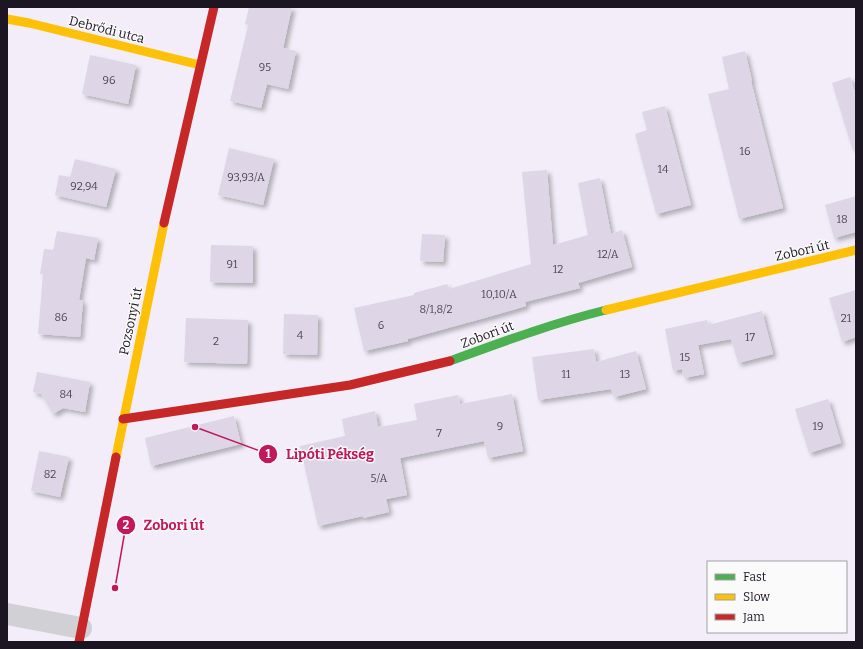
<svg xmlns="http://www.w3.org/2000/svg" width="863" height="649" font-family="Bitter,serif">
	<defs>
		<filter id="shadow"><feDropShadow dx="3.5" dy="3.5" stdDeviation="2" flood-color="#0004"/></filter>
	</defs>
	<rect width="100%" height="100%" fill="#f2edf8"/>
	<g fill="#ded6e7" filter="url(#shadow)">
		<path d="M249,7H292L283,48L296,51L288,89L267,84L261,108L230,101L248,25L245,24Z"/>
		<path d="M745,51L752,81H751L783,208L739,219L708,94L729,89L722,57Z"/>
		<path d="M90,55L136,65L128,104L82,94Z"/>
		<path d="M850,77L856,95V148H852L832,83Z"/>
		<path d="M665,106L691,205L656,214L635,134L647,130L642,112Z"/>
		<path d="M229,148L274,159L263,205L218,195Z"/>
		<path d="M75,159L116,169L106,207L55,195L59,175L70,177Z"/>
		<path d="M547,170L553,245L588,235L578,183L600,178L611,234L622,230L632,267L578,283L580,288L525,302L526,306L488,317L408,339V341L364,351L354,308L414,295V293L447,284L449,289L531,264L522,172Z"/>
		<path d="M856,196V232L834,238L825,205Z"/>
		<path d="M57,231L98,238L94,260L86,258L79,300H83L80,337L38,334L43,274H40L44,249L53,250Z"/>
		<path d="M422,234L445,235L443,262L420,261Z"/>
		<path d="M211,245L253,246V283L210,282Z"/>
		<path d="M856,290V337L842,342L829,298Z"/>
		<path d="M762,311L773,354L738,363L731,339L698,345L704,374L684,378L682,369L673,371L665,329L707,320L708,325Z"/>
		<path d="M284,314L318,315L317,355L283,354Z"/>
		<path d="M186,318L248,320L247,364L184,362Z"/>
		<path d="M594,349L596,362L636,351L646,389L614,397L611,389L538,400L532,357Z"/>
		<path d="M37,372L90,382L85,412L63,408L53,414L41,394L33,392Z"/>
		<path d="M512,394L523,451L488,458L484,441L400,458L407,495L386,499L389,512L363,518V516L318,526L300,446L345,436L342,419L375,411L378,427L385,426L417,420L414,404L458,395L460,404Z"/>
		<path d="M828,399L841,443L809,453L795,409Z"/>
		<path d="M234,416L241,444L151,466L145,438Z"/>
		<path d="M39,451L69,457L60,497L31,491Z"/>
	</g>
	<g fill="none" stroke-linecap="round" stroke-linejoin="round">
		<path stroke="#d1d0d4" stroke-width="22" d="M7,614L81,628"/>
		<path stroke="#4caf50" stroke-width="9" d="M450,361C502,342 553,323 606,310"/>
		<g stroke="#ffc107" stroke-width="9">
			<path d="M7,19L29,23L200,65"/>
			<path d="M606,310L856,250"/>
			<path d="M116,457L164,223"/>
		</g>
		<g stroke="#c62828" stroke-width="9">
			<path d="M164,223L214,7"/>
			<path d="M123,419L350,385L450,361"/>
			<path d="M79,642L116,457"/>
		</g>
	</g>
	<g text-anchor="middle" stroke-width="3" stroke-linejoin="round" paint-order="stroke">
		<g font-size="11" fill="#4d4754">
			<text x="265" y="71">95</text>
			<text x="109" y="84">96</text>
			<text x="745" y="155">16</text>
			<text x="663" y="173">14</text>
			<text x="246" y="181">93,93/A</text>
			<text x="84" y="190">92,94</text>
			<text x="842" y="223">18</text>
			<text x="608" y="258">12/A</text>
			<text x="232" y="268">91</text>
			<text x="558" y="273">12</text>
			<text x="499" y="298">10,10/A</text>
			<text x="436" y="313">8/1,8/2</text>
			<text x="61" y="321">86</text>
			<text x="846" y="322">21</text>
			<text x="381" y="329">6</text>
			<text x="300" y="339">4</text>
			<text x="750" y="341">17</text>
			<text x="216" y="345">2</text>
			<text x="685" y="361">15</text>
			<text x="566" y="378">11</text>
			<text x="625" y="378">13</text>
			<text x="66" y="398">84</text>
			<text x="500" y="430">9</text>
			<text x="818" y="430">19</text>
			<text x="439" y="437">7</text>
			<text x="50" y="478">82</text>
			<text x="379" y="482">5/A</text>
		</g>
		<g font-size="13" fill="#1b1622" stroke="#fafafa">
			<text transform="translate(107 29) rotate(14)" y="5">Debrődi utca</text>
			<text transform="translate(802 250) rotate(-13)" y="5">Zobori út</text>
			<text transform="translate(130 321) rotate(-78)" y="5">Pozsonyi út</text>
			<text transform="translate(487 334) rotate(-20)" y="5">Zobori út</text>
		</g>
	</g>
	<path fill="none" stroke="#c2185b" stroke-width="1.5" d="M195 427L268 454M115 588L126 525"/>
	<g fill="#c2185b" stroke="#fafafa" stroke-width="1.5">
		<circle cx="195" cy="427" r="4"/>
		<circle cx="115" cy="588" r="4"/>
		<circle cx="268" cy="454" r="10"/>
		<circle cx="126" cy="525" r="10"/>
	</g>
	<g font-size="12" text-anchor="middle" font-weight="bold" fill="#fff">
		<text x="268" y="458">1</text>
		<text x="126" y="529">2</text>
	</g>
	<g font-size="14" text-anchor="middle" font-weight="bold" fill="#c2185b" stroke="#fafafa" stroke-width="3" stroke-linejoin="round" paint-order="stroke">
		<text x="330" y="459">Lipóti Pékség</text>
		<text x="174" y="530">Zobori út</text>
	</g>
	<rect width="863" height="649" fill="none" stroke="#1b1622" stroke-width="16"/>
	<rect x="707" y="561" width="140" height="72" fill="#fafafa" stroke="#a19fa4"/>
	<rect x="715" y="574" width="20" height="6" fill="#4caf50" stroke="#a19fa4"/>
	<text x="743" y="581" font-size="12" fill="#1b1622">Fast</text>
	<rect x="715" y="594" width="20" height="6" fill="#ffc107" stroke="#a19fa4"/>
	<text x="743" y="601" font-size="12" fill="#1b1622">Slow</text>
	<rect x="715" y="614" width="20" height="6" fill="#c62828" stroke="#a19fa4"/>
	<text x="743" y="621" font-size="12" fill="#1b1622">Jam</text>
</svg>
